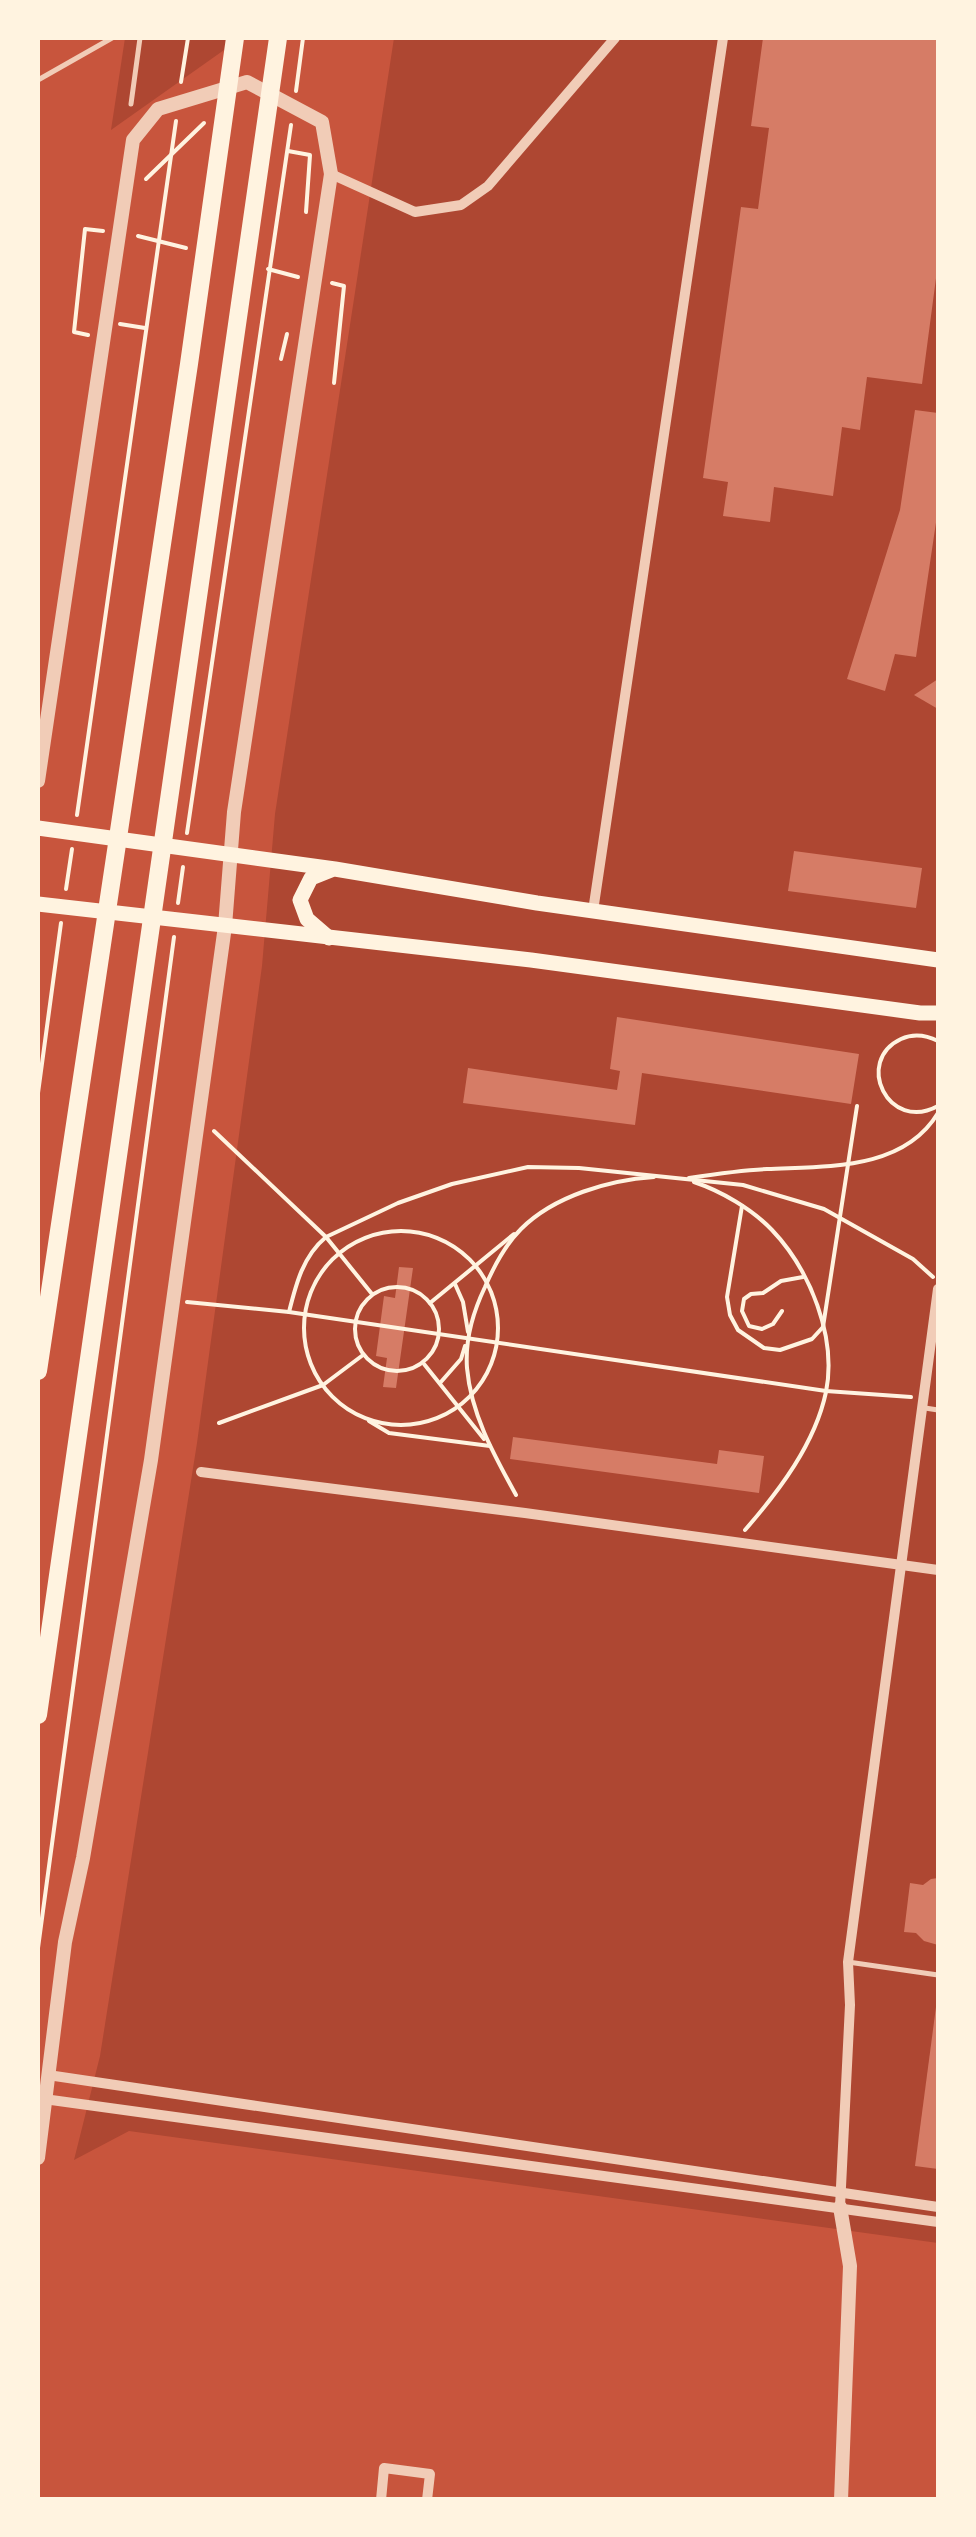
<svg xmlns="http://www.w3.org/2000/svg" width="976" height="2537" font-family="Mulish,sans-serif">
	<rect width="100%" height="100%" fill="#c8553d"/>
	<g fill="#ae4732">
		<path d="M125,38H241L111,130Z"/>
		<path d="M394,38H938V2243L129,2131L74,2160L100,2056L197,1443L262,966L275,814Z"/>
	</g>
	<g fill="#d67c66">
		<path d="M763,38H938V263L922,384L867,377L860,430L842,427L833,496L774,487L770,522L723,516L728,482L703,478L741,207L758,209L769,128L751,126Z"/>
		<path d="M915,410L938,413V509L916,657L895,654L885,691L847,679L900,510Z"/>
		<path d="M938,679V709L914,695Z"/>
		<path d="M794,851L922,868L916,908L788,891Z"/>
		<path d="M617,1017L859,1054L851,1104L642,1073L635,1125L463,1103L468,1068L617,1090L620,1071L610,1069Z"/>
		<path d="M399,1267L413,1268L396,1388L383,1387L387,1358L376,1356L384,1296L395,1298Z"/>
		<path d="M513,1437L717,1464L719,1450L764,1456L759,1493L510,1459Z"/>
		<path d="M938,1878V1945L924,1941L916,1933L904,1932L910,1883L923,1885L931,1879Z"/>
		<path d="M936,2007H938V2169L915,2166Z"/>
	</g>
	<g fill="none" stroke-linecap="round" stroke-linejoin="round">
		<g stroke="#fff3e0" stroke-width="4">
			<path d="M181,82L188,38"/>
			<path d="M296,91L303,38"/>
			<path d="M288,151L310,155L306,212"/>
			<path d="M146,179L204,123"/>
			<path d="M138,236L186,248"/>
			<path d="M268,269L298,277"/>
			<path d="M332,283L344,286L334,383"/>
			<path d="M120,324L145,328"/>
			<path d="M88,335L74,332L85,229L103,231"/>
			<path d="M281,359L287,334"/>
			<path d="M77,815L176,121"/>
			<path d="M187,833L291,125"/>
			<path d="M66,889L72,849"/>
			<path d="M178,903L183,867"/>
			<path d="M938,1041C926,1035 914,1033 901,1039C854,1061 888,1133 938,1106"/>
			<path d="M38,1093L61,923"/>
			<path d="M214,1131L326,1237L372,1294"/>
			<path d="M689,1178C715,1174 741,1170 767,1169C826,1166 903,1171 938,1113"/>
			<path d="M694,1182C721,1191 752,1209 772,1230C810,1270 837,1337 826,1392C815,1444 779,1491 745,1530"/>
			<path d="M742,1206L727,1297L730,1315L738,1330L764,1348L780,1350L812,1339L823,1327L857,1106"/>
			<circle cx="401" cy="1328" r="97"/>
			<path d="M455,1284L463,1302L468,1332"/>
			<circle cx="397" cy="1329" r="42"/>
			<path d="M187,1302L289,1312L826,1391L911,1397"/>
			<path d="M430,1303L514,1234"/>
			<path d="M782,1311L773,1324L762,1329L749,1326L742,1311L744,1299L751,1294L763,1293L781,1281L803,1277"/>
			<path d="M289,1312C296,1284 303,1256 326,1237L398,1203L452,1184L528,1167L579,1168L743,1185L824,1209L913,1259L933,1277"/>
			<path d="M424,1364L484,1439"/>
			<path d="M440,1383L461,1359L465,1346"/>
			<path d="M369,1421L389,1433L490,1446"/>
			<path d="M219,1423L323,1385L363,1355"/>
			<path d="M516,1495C494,1455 471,1414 467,1368C465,1340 473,1312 485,1287C494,1266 505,1245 521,1229C554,1196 609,1180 654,1177"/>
			<path d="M38,1948L174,937"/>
		</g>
		<g stroke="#f1ccb7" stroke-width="5">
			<path d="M38,80L112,38"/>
			<path d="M131,104L140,38"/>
			<path d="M925,1408L938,1410"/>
			<path d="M848,1962L938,1975"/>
		</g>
		<g stroke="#f1ccb7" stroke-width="10">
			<path d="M331,174L415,212L461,205L488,186L615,38"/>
			<path d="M593,911L723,38"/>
			<path d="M201,1472L525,1513L938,1570"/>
			<path d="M48,2075L938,2207"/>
			<path d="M44,2099L938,2222"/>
			<path d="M840,2207L850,2005L848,1962L938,1289"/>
			<path d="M381,2500L384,2468L430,2474L427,2500"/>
		</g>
		<g stroke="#f1ccb7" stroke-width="14">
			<path d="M38,781L133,140L158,109L247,82L322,122L331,174L234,812L225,926L151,1460L83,1858L65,1942L38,2158"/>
			<path d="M840,2207L850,2266L841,2500"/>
		</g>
		<g stroke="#fff3e0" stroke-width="15">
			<path d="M38,828L335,869L537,903L938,960"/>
			<path d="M38,904L531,960L920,1013H938"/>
			<path d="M329,938L307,919L300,900L311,878L331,870"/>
		</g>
		<g stroke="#fff3e0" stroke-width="18">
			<path d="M38,1371L189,364L235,38"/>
			<path d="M38,1715L278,38"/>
		</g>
	</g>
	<rect width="976" height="2537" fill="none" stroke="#fff3e0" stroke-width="80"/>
</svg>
